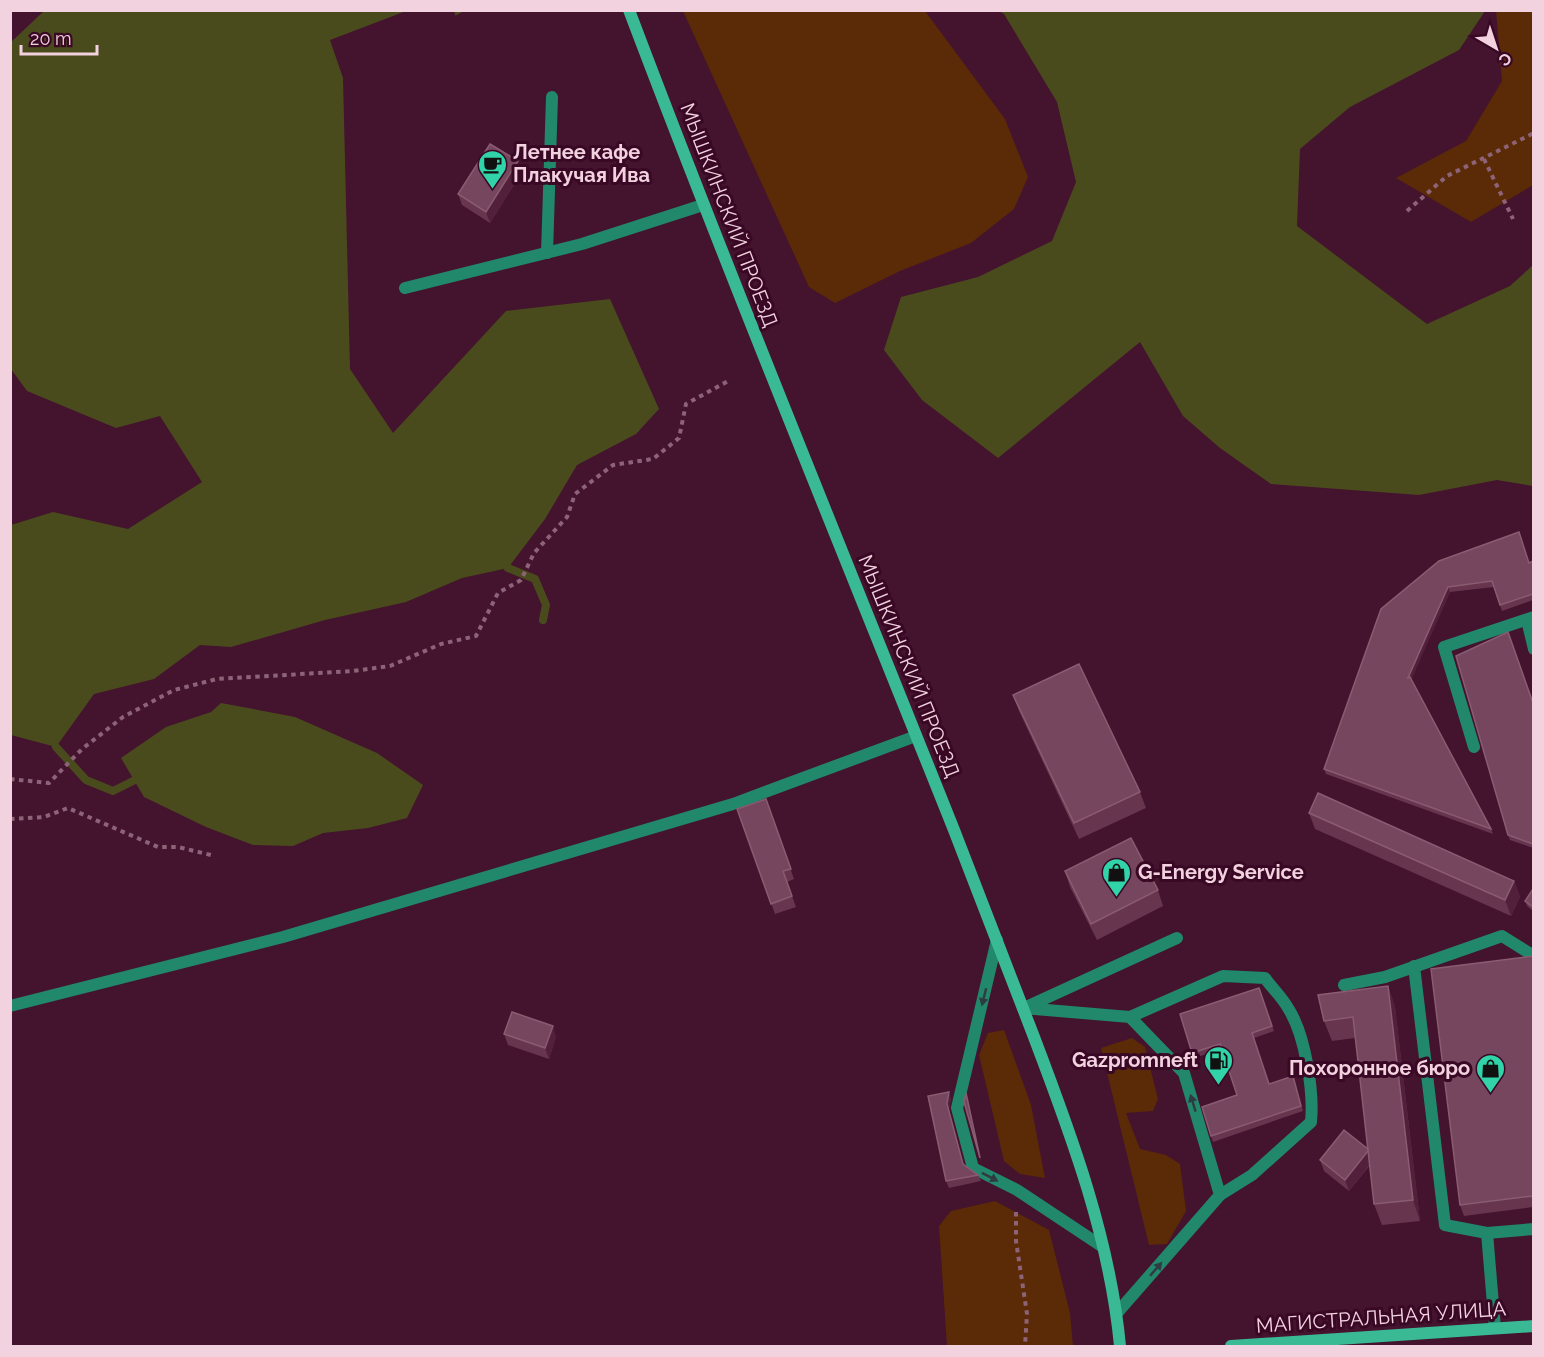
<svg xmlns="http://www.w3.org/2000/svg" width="1544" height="1357" font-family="Raleway,sans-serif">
	<rect width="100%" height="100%" fill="#44132e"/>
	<g fill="#5b2a07">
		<path d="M683,11H925L1005,119L1028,177L1014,209L971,243L900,271L835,303L809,287Z"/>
		<path d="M1496,11H1533V185L1471,222L1396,178L1466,141L1502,81Z"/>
		<path d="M1004,1030L1031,1105L1045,1178L1020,1174L1004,1161L979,1055L988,1033Z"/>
		<path d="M1132,1038L1145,1047L1158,1099L1153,1111L1126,1113L1140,1149L1166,1155L1180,1164L1186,1211L1167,1244L1149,1245L1101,1048Z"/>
		<path d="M995,1201L1049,1230L1070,1313L1073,1346H947L939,1226L951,1211Z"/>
	</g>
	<g fill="#4a4b1d">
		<path d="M44,11H464L343,78L350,369L393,433L506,311L610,299L659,409L636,434L577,465L545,519L508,568L462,578L406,602L325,620L231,647L200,645L154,679L94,694L56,747L11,735V525L53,512L128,529L202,482L160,416L116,428L27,391L11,369L10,43Z"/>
		<path d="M999,11H1485L1459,50L1350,107L1300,149L1297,226L1427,324L1510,286L1533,265V486L1497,480L1419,495L1271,484L1220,448L1183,416L1140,342L998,458L922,400L884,350L901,297L978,277L1052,241L1076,182L1057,102L1004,14Z"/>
		<path d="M221,703L295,717L377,753L423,785L407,818L368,828L323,833L293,846L253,845L206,827L144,797L121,758L166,727L211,712Z"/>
	</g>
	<path fill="#44132e" d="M406,11H454L456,17L343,78L330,40Z"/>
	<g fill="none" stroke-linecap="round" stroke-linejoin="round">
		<g stroke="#4a4b1d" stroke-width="8">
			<path d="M508,568L535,579L546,605L543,620"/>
			<path d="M56,747L86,780L113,791L133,781"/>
		</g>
		<g stroke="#8d6378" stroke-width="4" stroke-dasharray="4.5 4.5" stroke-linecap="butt">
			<path d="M1484,159L1513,219"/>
			<path d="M1407,211L1447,176L1534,133"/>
			<path d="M10,779L49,783L82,749L123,717L174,690L217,679L353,671L390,666L441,644L476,636L498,593L521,580L534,553L567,517L575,494L613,465L653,459L679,438L686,404L730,380"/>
			<path d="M10,819L44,817L68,808L158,847H178L211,855"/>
			<path d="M1016,1212V1241L1027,1314L1025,1346"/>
		</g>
		<g stroke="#21886c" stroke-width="12">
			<path d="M547,253L552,97"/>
			<path d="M405,288L582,244L703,205"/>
			<path d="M1527,620L1534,649"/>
			<path d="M1474,747L1444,647L1534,617"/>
			<path d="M997,940L957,1108L973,1168L1017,1190L1103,1247"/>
			<path d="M1414,966L1445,1225L1487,1233"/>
			<path d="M1344,985L1385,977L1502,936L1534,956"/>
			<path d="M10,1006L283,937L733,804L916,736"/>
			<path d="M1023,1008L1130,1017L1184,1073L1220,1195L1117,1313"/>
			<path d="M1024,1008L1177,938"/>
			<path d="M1130,1017L1223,976L1265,978C1272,988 1282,997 1288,1008C1305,1034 1314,1091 1311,1122L1252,1175L1220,1195"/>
			<path d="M1495,1328L1487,1233L1534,1229"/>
		</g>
		<g stroke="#3ab995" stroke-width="12">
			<path d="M629,10C733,285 845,557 954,830C981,899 1007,968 1034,1037C1072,1137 1110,1239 1120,1346"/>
			<path d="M1231,1346L1534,1326"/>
		</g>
	</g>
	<g fill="#67354e">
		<path d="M522,172L490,223L462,205L458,194Z"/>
		<path d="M1439,561L1530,563L1533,561V600L1502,611L1494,587L1450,592L1411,679L1491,829L1493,834L1326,774L1324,769Z"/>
		<path d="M1013,695L1140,792L1146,808L1079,839L1019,711Z"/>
		<path d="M1533,703V848L1510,840L1508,835Z"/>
		<path d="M766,799L794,879L787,882L796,907L775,914L737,809Z"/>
		<path d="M1309,813L1514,881L1520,897L1511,916L1315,829Z"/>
		<path d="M1065,871L1158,890L1163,906L1097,940L1070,887Z"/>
		<path d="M1533,889V911L1527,906L1525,901Z"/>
		<path d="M1533,956V1207L1464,1216L1460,1205Z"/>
		<path d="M1388,986L1395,1007L1420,1221L1382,1225L1374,1204L1370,1165L1349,1191L1324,1171L1320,1160L1368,1149L1355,1038L1332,1041L1324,1021Z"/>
		<path d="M1259,988L1274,1031L1254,1038L1269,1084L1293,1076L1303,1111L1213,1142L1202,1107L1237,1095L1222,1049L1194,1058L1180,1014Z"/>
		<path d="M504,1034L556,1037L549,1059L508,1045Z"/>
		<path d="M928,1096L951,1098L949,1110L963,1164L978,1175L981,1181L949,1188L946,1181Z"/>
	</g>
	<g fill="#52203b">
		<path d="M518,161L522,172L490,223L486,212Z"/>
		<path d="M1448,587L1450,592L1410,683L1408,678Z"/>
		<path d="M1514,881L1520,897L1511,916L1505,900Z"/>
		<path d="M1388,986L1395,1007L1420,1221L1413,1200Z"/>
		<path d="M553,1026L556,1037L549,1059L545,1048Z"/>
		<path d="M949,1092L951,1098L949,1110L965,1170L947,1104Z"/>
		<path d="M966,1093L968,1099L982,1163L980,1158Z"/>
		<path d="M1369,1150L1373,1160L1349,1191L1345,1180Z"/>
	</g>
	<g fill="#76465e" stroke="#895c72" stroke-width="1.5">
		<path d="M490,144L518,161L486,212L458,194Z"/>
		<path d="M1519,532L1529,563L1533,561V594L1500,605L1492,581L1448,587L1408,678L1410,677L1491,829L1324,769L1381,609L1439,561Z"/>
		<path d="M1508,632L1533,703V844L1508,835L1456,656Z"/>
		<path d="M1079,664L1140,792L1074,823L1013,695Z"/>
		<path d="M1318,793L1514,881L1505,900L1309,813Z"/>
		<path d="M766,799L791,869L783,871L792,896L771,904L737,809Z"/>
		<path d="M1131,838L1158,890L1091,924L1065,871Z"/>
		<path d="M1533,889V907L1525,901Z"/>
		<path d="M1533,956V1196L1460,1205L1431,969Z"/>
		<path d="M1388,986L1413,1200L1374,1204L1353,1017L1324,1021L1318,995Z"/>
		<path d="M1259,988L1272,1026L1252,1033L1269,1084L1293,1076L1301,1106L1211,1136L1202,1107L1237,1095L1220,1044L1192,1053L1180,1014Z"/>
		<path d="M512,1012L553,1026L545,1048L504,1034Z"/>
		<path d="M949,1092L947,1104L963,1164L978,1175L946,1181L928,1096Z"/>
		<path d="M966,1093L980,1158L964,1102Z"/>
		<path d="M1344,1130L1368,1149V1151L1345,1180L1320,1160Z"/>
	</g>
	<defs><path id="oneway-solid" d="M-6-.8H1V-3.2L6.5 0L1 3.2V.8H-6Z" transform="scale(1.5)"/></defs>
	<g fill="#2f3b41">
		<use href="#oneway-solid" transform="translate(984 997) rotate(104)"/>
		<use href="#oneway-solid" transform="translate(1193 1103) rotate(-107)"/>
		<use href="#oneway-solid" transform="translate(990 1177) rotate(27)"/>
		<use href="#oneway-solid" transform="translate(1156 1269) rotate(-49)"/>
	</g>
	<defs>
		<symbol id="cafe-pin" viewBox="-11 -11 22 30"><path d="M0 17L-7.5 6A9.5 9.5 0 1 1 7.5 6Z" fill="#31d4a9" stroke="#390824"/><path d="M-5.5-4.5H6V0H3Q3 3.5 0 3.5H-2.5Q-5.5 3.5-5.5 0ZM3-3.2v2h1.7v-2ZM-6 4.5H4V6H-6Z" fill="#111"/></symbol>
		<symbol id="shop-pin" viewBox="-11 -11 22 30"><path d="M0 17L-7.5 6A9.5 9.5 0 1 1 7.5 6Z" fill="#31d4a9" stroke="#390824"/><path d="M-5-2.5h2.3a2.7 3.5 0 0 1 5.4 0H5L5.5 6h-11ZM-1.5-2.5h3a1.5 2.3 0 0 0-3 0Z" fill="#111"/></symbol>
		<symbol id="fuel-pin" viewBox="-11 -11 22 30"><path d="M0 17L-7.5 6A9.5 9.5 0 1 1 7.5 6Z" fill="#31d4a9" stroke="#390824"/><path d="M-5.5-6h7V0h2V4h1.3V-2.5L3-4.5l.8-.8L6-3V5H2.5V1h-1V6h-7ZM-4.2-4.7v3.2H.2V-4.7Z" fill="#111"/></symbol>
	</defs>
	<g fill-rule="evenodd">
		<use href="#cafe-pin" x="476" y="148" width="33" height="45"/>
		<use href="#shop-pin" x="1100" y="856" width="33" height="45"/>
		<use href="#fuel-pin" x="1202" y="1044" width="33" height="45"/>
		<use href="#shop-pin" x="1474" y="1052" width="33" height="45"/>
	</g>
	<g text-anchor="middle" stroke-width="6" stroke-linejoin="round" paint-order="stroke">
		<g font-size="20" font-weight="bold" fill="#f3d2e0" stroke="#390824" text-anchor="start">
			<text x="513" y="159">Летнее кафе<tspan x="513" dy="23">Плакучая Ива</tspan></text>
			<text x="1138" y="879">G-Energy Service</text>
			<text x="1198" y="1067" text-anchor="end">Gazpromneft</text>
			<text x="1470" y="1075" text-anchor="end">Похоронное бюро</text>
		</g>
		<g font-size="20" fill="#f3d2e0" stroke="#390824">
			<text transform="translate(729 215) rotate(69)" y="7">МЫШКИНСКИЙ ПРОЕЗД</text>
			<text transform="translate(909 666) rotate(68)" y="7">МЫШКИНСКИЙ ПРОЕЗД</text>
			<text transform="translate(1381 1317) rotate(-4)" y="7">МАГИСТРАЛЬНАЯ УЛИЦА</text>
		</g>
	</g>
	<rect width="1544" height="1357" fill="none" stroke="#f3d2e0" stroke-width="24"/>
	<g transform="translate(1496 48) rotate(141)" stroke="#390824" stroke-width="4.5" paint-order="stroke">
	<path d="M0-4.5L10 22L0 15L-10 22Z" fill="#f3d2e0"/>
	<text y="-9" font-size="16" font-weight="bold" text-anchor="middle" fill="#f3d2e0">С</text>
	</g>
	<path d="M21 45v9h76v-9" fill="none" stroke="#f3d2e0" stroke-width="3"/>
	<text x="30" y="45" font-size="18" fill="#f3d2e0" stroke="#390824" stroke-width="4.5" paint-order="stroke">20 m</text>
</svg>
